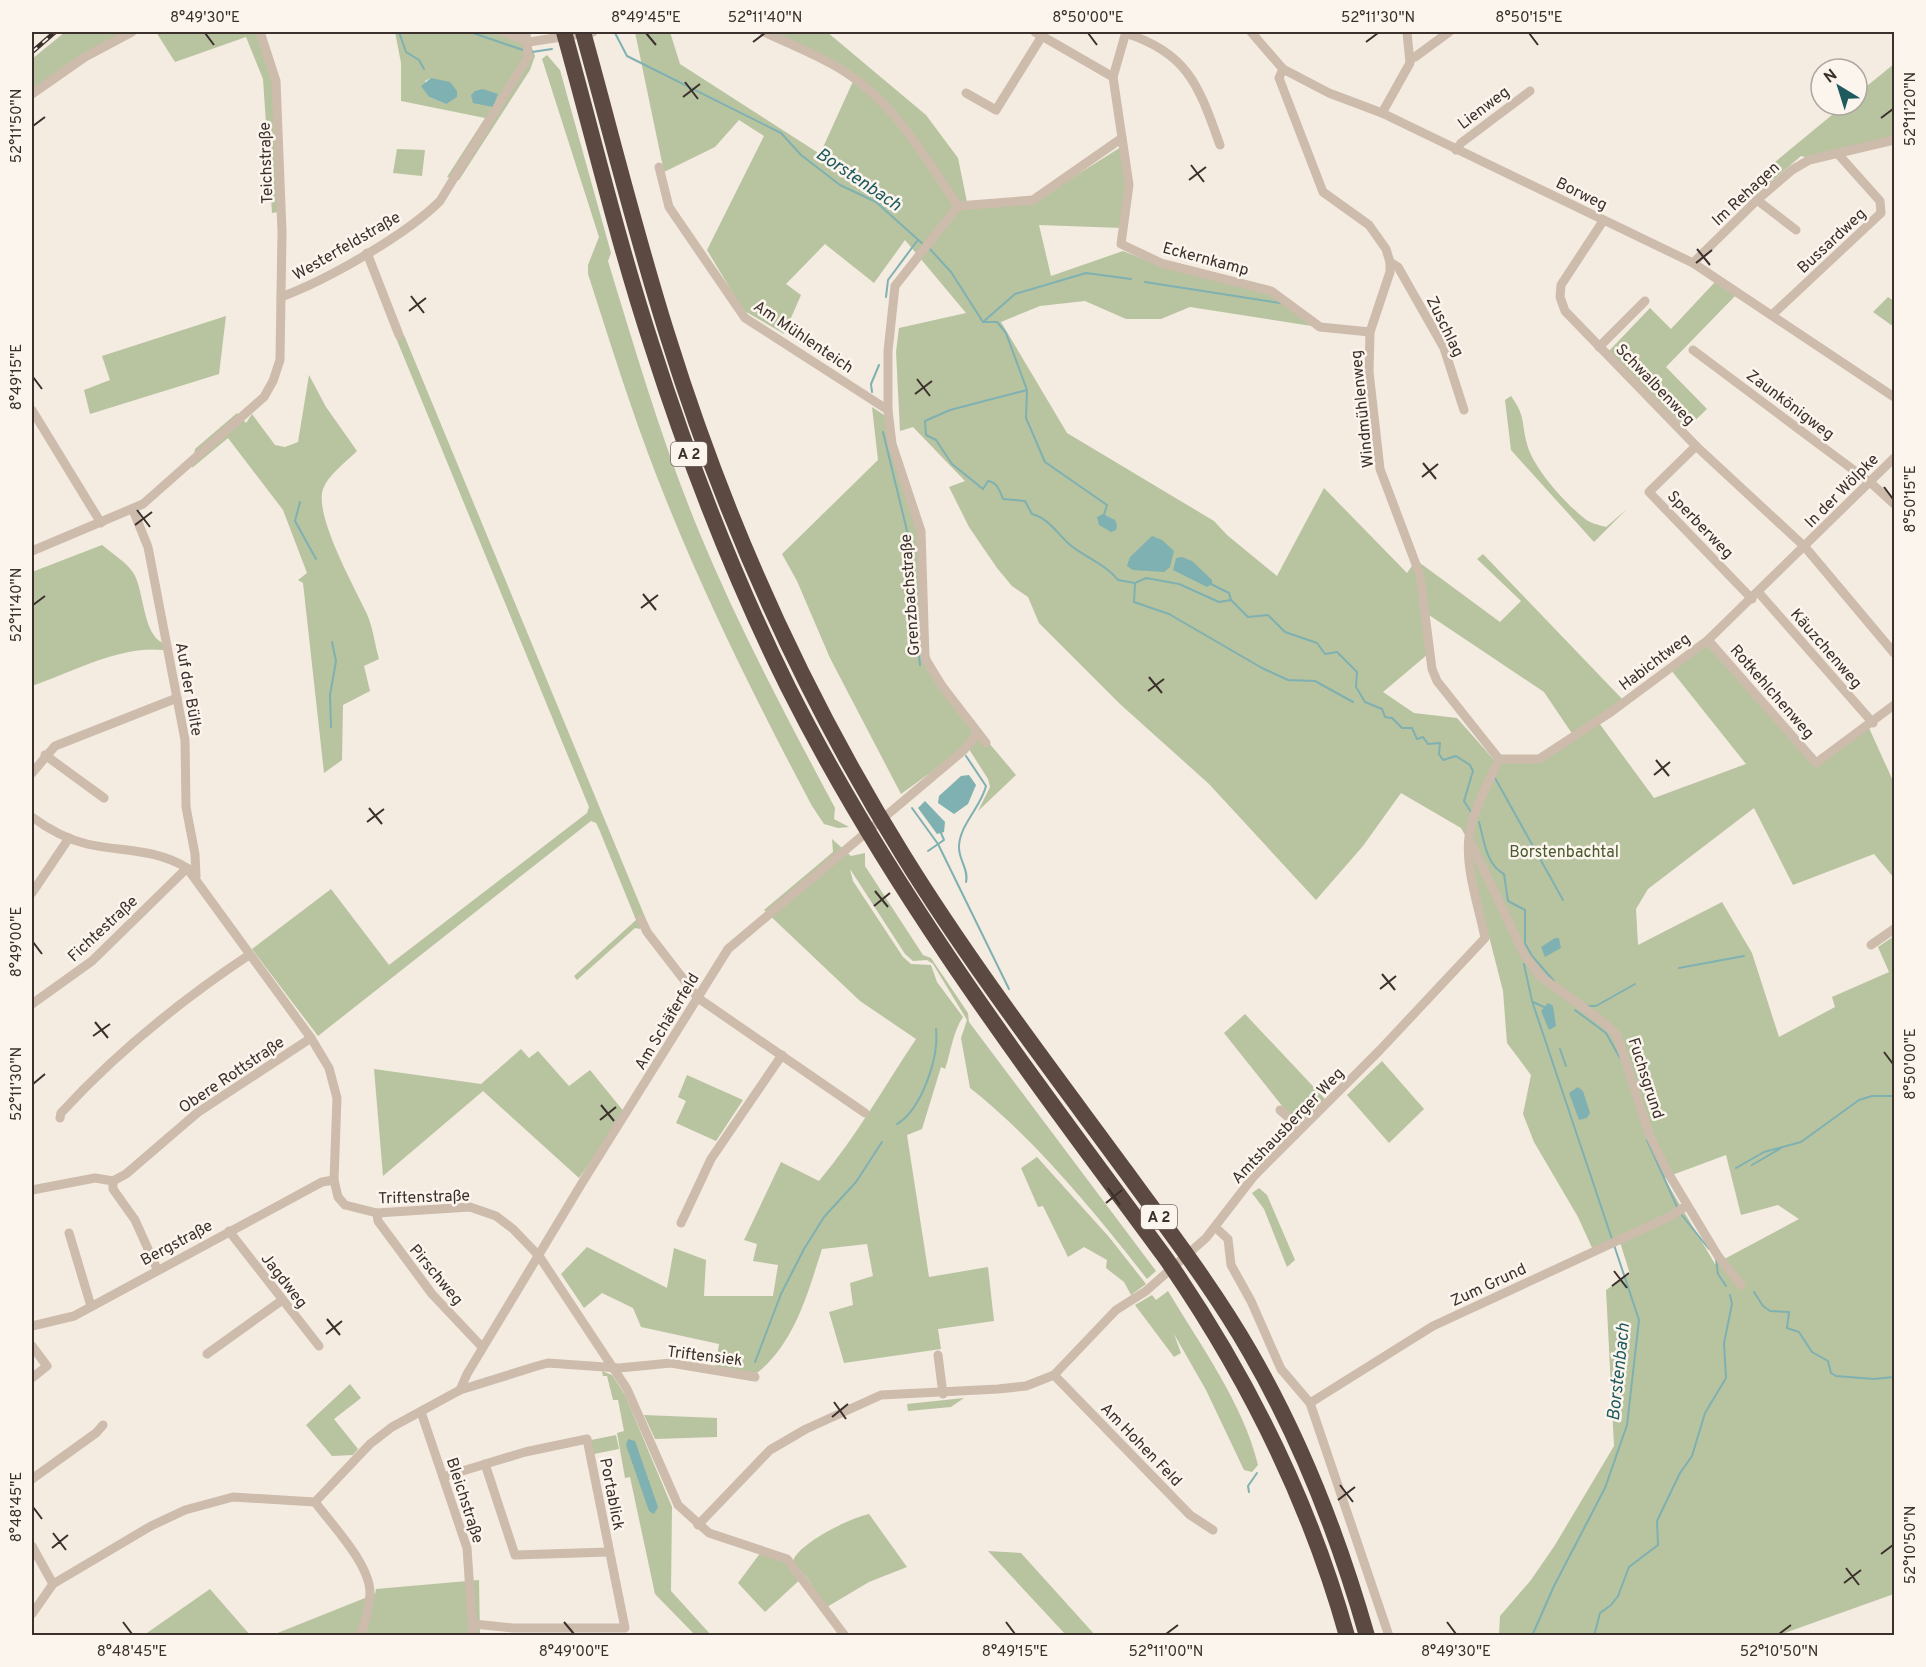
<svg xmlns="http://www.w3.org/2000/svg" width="1926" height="1667" font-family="Overpass,sans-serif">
	<rect width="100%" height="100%" fill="#f4ebe1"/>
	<g fill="#b8c4a0" fill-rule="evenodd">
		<path d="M65,32H134L88,58L32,98V59Z"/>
		<path d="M156,32H257L280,80L278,212L272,213L263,79L246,37L175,62Z"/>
		<path d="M395,32H526L535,56L530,70L459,180L447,177L485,118L401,101V63ZM431,78L446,104L429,97L425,81Z"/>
		<path d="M635,32H670L680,64L820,154L855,77L769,32H827L926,115L958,158L968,207L1032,203L1121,147L1127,187L1122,228L1039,225L1051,276L1123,251L1159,265L1273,293L1318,327L1190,307L1161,319H1126L1085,301L1040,306L1001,322L1067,433L1214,521L1227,535L1277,576L1324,488L1407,573L1416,560L1500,622L1521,601L1477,559L1483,554L1626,703L1599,723L1654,798L1746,764L1671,670L1706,644L1814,765L1869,728L1894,783V878L1874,854L1793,885L1754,808L1648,889L1636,909L1638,945L1722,902L1752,953L1779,1037L1835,1007L1832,997L1889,972L1878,947L1894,936V1594L1779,1635H1499L1500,1616L1531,1580L1555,1545L1614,1446L1606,1290L1630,1274L1619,1239L1593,1250L1578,1217L1534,1142L1523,1114L1531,1075L1507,1043L1503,991L1473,874L1469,842L1461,828L1401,793L1363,846L1316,900L1209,784L1120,704L1039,623L1028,597L1012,586L997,568L969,527L949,487L965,481L913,427L900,431L896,352L899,328L966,313L905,240L874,283L825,244L786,284L801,295L784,334L743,310L707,250L764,136L739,120L715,147L664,172ZM1423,611L1544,692L1575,738L1540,763L1495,761L1457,718L1414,713L1383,692L1428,654ZM1726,1155L1741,1215L1778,1205L1799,1219L1715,1264L1664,1178Z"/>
		<path d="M547,55L560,70L611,253L608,261C636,353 663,445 700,534C739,628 787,718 835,808L834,819L849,827L838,828L824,824L812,806C755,699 701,590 657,477C631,410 610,342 588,274V265L599,237L542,59Z"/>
		<path d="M1894,64V141L1809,158L1801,156L1766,186L1757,177L1844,105H1857V94Z"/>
		<path d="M397,149L425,150L422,176L393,173Z"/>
		<path d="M1715,282L1736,295L1666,367L1707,409L1686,429L1609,351L1650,308L1671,329Z"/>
		<path d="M1888,297L1894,301V327L1873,312Z"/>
		<path d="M226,316L219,374L90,414L84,390L110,380L102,356Z"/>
		<path d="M404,335L645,917L640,929L635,928L577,980L574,976L636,920L599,829L596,823L591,821L318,1036L252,949L331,889L389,965L587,813L589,807L396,338Z"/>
		<path d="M309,375L326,407L357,451C346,462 328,475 323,489C314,516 355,588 367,614C373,628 375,645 379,659L364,666L370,691L343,705L342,760L324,773L303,583L298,580L307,573L283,510L228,438L192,468L195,449L237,413L246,423L252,414L275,445L285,447L298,442Z"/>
		<path d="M1511,396C1526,417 1521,422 1527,444C1533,468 1565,503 1584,518C1589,523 1599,525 1606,527L1627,509L1594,542L1511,450L1505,400Z"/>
		<path d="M872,407L884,415L919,530L926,646L933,666L983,736L1016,775L978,811L990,787L988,779L967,746L901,794L830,658L797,581L782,554L878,460Z"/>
		<path d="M102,545C111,553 128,563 134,574C144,591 143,635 163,643L164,650C120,645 72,672 32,686V572Z"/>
		<path d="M832,839L851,856L865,853V866L923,955L931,958L968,1013L969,1022L1156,1271L1147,1279C1096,1214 1035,1139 970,1088L961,1038L967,1020L933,964L927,960L913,961L905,954L850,869L853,881L903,957L911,964L931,965L937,982L963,1017C953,1031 951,1052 945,1069L941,1067L922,1129L907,1135L929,1277L988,1267L994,1321L938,1329L941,1349L844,1363L829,1312L853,1305L850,1283L873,1276L867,1244L822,1249C808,1292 795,1343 757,1373L715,1368L719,1344L641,1327L633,1308L602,1293L584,1308L561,1274L587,1247L667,1288L674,1248L706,1260L704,1296H773L778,1265L753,1261L757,1244L744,1240L781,1162L819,1181C856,1137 884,1087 916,1039L860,1001L764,910L833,852Z"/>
		<path d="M1245,1014L1325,1099L1298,1126L1224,1033Z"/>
		<path d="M521,1049L529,1058L538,1051L569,1086L590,1070L625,1113L579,1178L483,1091L383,1176L374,1069L481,1084Z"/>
		<path d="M1382,1061L1424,1109L1389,1143L1347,1095Z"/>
		<path d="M687,1075L743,1100L716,1141L676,1123L686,1101L678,1097Z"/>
		<path d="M1037,1157L1109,1237L1146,1284L1131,1295L1124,1282L1106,1268L1107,1260L1084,1247L1068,1257L1043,1206L1038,1207L1021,1168Z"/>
		<path d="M1259,1188L1267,1195L1295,1260L1287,1267L1264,1209L1252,1193Z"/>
		<path d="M1168,1291C1199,1343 1244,1405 1258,1465L1252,1472L1244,1470L1206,1390L1174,1334L1181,1353L1174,1357L1135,1305L1152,1295L1156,1300Z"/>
		<path d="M602,1371L612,1375L625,1395L672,1507L671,1591L711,1635H695L655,1594L630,1477L625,1478L617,1433L624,1431L618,1400H613L607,1376H603Z"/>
		<path d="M350,1384L361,1398L334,1419L358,1449L353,1455L332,1456L306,1425Z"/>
		<path d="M964,1398L951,1407L908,1411L907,1404Z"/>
		<path d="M644,1415L717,1418V1437L655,1439Z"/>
		<path d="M616,1435L619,1449L594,1454L591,1440Z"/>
		<path d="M869,1514L907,1567L869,1582L827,1607L805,1575L765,1612L738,1583L761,1552L793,1561C799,1543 850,1518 869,1514Z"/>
		<path d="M988,1551L1021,1553L1095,1635H1066Z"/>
		<path d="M479,1580L480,1635L270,1636L375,1594L376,1589Z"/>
		<path d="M210,1589L250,1635H144Z"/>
	</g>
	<g fill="#7fb0b2">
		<path d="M431,78L450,82L457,91V97L446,104L429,97L421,86Z"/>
		<path d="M483,89L498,94L493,107L473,103L471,95L475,91Z"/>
		<path d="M1103,514L1115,520L1117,525L1116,530L1111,532L1099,525L1097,517Z"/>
		<path d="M1152,536L1162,540L1174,551L1170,567L1164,572L1133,570L1127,566L1130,557Z"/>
		<path d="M1182,557L1192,561L1212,580V584L1207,587L1173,570L1176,558Z"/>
		<path d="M969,775L976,785L968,804L954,814L938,803L939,796L961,776Z"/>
		<path d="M925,801L945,822L944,832L937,834L918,808Z"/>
		<path d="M1555,938H1559L1561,948L1545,957L1541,947Z"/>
		<path d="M1548,1003L1553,1006L1556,1026L1549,1030L1541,1011Z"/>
		<path d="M1578,1087L1583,1091L1590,1113L1587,1118L1579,1120L1569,1093Z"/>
		<path d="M628,1439L635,1441L658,1507L654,1514L649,1511L626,1445Z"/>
	</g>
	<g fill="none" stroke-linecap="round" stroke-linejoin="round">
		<g stroke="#7fb0b2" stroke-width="2">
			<path d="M399,32L406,52L419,60L424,69"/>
			<path d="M470,32L526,51"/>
			<path d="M605,32L615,33L627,56L781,133L801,155L840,185L876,202L924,245"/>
			<path d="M532,52L552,49"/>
			<path d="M929,248L951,272L983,322H997L1006,333L1027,390L950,410L925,421L926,435L936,440L952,464L983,489L988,481C997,482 1000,491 1003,499L1025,501L1032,514C1048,518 1057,533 1069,544C1084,557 1106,564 1118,580L1135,583L1146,578L1179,584L1219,602L1231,600L1248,617L1268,615L1285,632L1317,643L1325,654L1337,652L1357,672L1356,687L1365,702L1382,709L1385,717L1392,718L1402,728H1412L1417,739L1423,737L1428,744L1440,743L1439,754L1443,760L1456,756L1470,765L1473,771L1464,801L1471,812"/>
			<path d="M1145,282L1280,303"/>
			<path d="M886,297L888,280L917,241"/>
			<path d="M983,322L1015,294L1086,273L1131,279"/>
			<path d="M1027,390L1026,418L1045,462L1107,505L1104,515"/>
			<path d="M872,392L871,384L879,365"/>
			<path d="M883,432L909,539L920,665"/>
			<path d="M300,502L295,521L316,559"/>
			<path d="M1135,583L1134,602L1169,614L1262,668L1288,680L1315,681L1353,702"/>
			<path d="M1209,583L1229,593L1231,600"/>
			<path d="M331,727L330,695L336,661L332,642"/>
			<path d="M1495,778L1563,900"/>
			<path d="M912,808L938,844L1009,989"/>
			<path d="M1479,822C1484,840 1486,865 1504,874L1508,901L1525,910V949"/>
			<path d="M928,851L944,840L941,833"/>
			<path d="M966,882C969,869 958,859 959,846C960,824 981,807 986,786L966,756"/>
			<path d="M1526,945L1532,956L1554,981"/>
			<path d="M1524,964L1532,1001L1612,1239"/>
			<path d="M1679,968L1744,956"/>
			<path d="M1533,1002L1544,1007"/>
			<path d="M1586,1006H1596L1635,984"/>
			<path d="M1575,1010L1606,1033L1620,1058"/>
			<path d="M1560,1049L1566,1066"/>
			<path d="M897,1124C922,1109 939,1057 936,1029"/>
			<path d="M1647,1140L1678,1209"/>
			<path d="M1752,1165L1781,1148"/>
			<path d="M1736,1168L1764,1152L1801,1142L1859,1100L1872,1096H1894"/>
			<path d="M1681,1214L1709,1249"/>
			<path d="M1716,1259L1718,1274L1726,1286"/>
			<path d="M1754,1292L1763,1306L1770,1311L1789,1312L1787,1328L1799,1332L1812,1352L1828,1361L1831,1373L1836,1376L1874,1379L1894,1377"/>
			<path d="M755,1362L781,1294L804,1249L824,1217L856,1182L882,1142"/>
			<path d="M1249,1492L1248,1486L1257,1473"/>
			<path d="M1532,1636L1554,1586L1605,1488L1627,1425L1639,1320L1614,1245"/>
			<path d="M1594,1636L1600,1613L1611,1605L1618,1596L1629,1567L1658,1545L1657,1521L1680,1473L1692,1456L1705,1413L1726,1378L1724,1343L1732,1304L1730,1295"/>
		</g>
		<g stroke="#cdbbac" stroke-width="9">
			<path d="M503,32L529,42L593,32"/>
			<path d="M764,32C789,44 818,55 842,70C894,102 925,157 958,206"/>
			<path d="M1035,32L1113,77"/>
			<path d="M1126,32L1113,77L1129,185L1121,244L1161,263L1271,291L1320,327L1370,332"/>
			<path d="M1251,32L1283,69L1329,93L1382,113L1693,263L1894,397"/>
			<path d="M1125,33C1189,53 1199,87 1220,145"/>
			<path d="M1410,58L1415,57L1449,32"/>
			<path d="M1283,69L1279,78L1323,192L1369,225L1386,249L1390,262V272L1370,332L1369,372L1380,469L1420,575L1432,669L1437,681L1499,759"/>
			<path d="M966,93L996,110L1042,36"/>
			<path d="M32,94L85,57L132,32"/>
			<path d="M1382,113L1410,63L1407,32"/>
			<path d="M1456,150L1461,143L1530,91"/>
			<path d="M659,167L669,207L745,318L888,410"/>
			<path d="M1757,200L1796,230"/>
			<path d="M1603,221L1561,285L1560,297L1565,311L1696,446L1805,547L1894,653"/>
			<path d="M367,253L399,335"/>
			<path d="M1390,262L1398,267L1444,348L1464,410"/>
			<path d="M1693,263L1757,200L1792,170L1809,160L1894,140"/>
			<path d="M281,297C327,280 406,235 440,201L528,57L526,32"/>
			<path d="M1773,314L1881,213L1880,201L1838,154"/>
			<path d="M1599,347L1645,301"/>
			<path d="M1693,350L1871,483L1894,504"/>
			<path d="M32,410L101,523"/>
			<path d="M1696,446L1649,492L1752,599"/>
			<path d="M133,510L148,547L185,740L186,807L195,854L196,877"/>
			<path d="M32,551L143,504L264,397L273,381L280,360L282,232L276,81L260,32"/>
			<path d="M1759,593L1873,723"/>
			<path d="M1708,640L1816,763L1894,705"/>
			<path d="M986,743L942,686L925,658L921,531L892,444L888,410V351L895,286L958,206L1033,200L1122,138"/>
			<path d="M45,755L104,798"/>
			<path d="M1499,759H1539L1611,712L1708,640L1894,458"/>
			<path d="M32,773L55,746L177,698"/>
			<path d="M32,817C48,829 67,839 87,844C121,852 155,848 187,868L311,1038L329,1068L337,1098L334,1180L338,1197L345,1205L377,1213L470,1207L496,1216L513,1229L539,1256L627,1389L678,1505L709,1533L787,1559L845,1636"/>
			<path d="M1471,843L1524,954L1541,977L1602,1021L1617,1035L1649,1134L1667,1171L1718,1256L1741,1285"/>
			<path d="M32,893L69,838"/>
			<path d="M641,919L647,932L698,998L865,1113"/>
			<path d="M1871,945L1894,929"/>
			<path d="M32,1004L92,961L187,868"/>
			<path d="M1280,1110L1288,1117L1295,1135"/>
			<path d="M60,1118L61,1113C117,1052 180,1001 249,955"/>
			<path d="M113,1181L126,1174L197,1113L311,1038"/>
			<path d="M113,1181V1189L135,1220L157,1269"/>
			<path d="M32,1190L95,1178L113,1181"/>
			<path d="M377,1213L378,1221L432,1294L482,1347"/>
			<path d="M681,1223L711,1159L782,1055"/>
			<path d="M1215,1227L1228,1239L1231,1265L1251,1301L1281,1369L1310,1403L1389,1636"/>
			<path d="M229,1231L319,1346"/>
			<path d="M69,1233L91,1306"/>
			<path d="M32,1326L74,1316L322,1182L334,1180"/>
			<path d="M32,1346L47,1366L32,1378"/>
			<path d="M207,1354L281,1301"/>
			<path d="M938,1355L943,1394"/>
			<path d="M1054,1375L1190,1515L1213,1530"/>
			<path d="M460,1390L467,1374L582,1183L728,949L964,750L977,734"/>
			<path d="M1310,1403L1433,1326L1673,1215L1686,1206"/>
			<path d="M421,1412L467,1548L473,1636"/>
			<path d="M485,1464L515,1555L609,1552"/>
			<path d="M443,1477L525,1452L587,1439L625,1628H513L474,1624"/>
			<path d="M32,1479L96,1433L103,1425"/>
			<path d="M315,1502C332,1525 371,1565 370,1594C370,1608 364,1622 361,1636"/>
			<path d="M698,1525L770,1450L806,1429L881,1395L998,1389L1026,1386L1054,1375L1116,1310L1146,1291L1206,1238L1254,1176L1380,1050L1485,938C1479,907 1465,869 1469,837C1472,811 1489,783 1499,759"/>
			<path d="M32,1546L53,1584"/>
			<path d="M32,1614L53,1584L151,1526L185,1510L233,1497L315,1502L370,1444L392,1427L460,1390L537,1366L548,1363L619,1368L671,1363L755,1377"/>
		</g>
		<g stroke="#5c4a42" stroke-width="16">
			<path d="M564,32C593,136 618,242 652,346C689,462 734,578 788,687C892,894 1030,1074 1167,1260C1247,1376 1309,1500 1347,1636"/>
			<path d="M583,32C611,133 636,236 668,337C724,517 803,694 903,855C971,965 1050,1068 1127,1173C1169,1231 1214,1289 1250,1352C1301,1440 1339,1538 1367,1636"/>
		</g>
		<defs>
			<path id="rail" d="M32,52L55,32"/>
		</defs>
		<use href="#rail" stroke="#3b302b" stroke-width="4.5"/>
		<use href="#rail" stroke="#fbf5ee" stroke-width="2" stroke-dasharray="7" stroke-linecap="butt"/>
	</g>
	<path fill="none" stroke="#3b302b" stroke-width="2" d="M205,33L214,45M646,33L656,45M1088,33L1097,45M1529,33L1538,45M753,42L765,33M1366,42L1378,33M685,82L698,99M683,97L700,84M1881,118L1893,109M33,126L45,117M1191,165L1204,182M1189,180L1206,167M1697,249L1710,265M1696,263L1712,250M411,296L424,313M409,311L426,298M33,377L42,389M917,379L930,396M915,394L932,381M1423,463L1436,479M1422,477L1438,464M1884,487L1893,499M137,510L150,527M135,525L152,512M643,594L656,610M33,605L45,596M641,608L658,595M1149,677L1162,693M1148,691L1164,679M1656,760L1669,776M1654,775L1670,762M369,808L382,824M367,822L384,809M875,891L888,907M874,906L890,893M33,942L42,954M1382,974L1395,990M1380,989L1396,976M95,1022L108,1038M93,1036L110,1024M1884,1052L1893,1064M33,1084L45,1074M601,1105L614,1121M600,1120L616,1107M1108,1188L1120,1205M1106,1203L1122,1190M1614,1271L1627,1288M1612,1286L1629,1273M327,1319L340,1335M326,1334L342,1321M834,1402L846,1419M832,1417L848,1404M1340,1485L1353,1502M1338,1500L1355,1487M33,1507L42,1519M53,1533L66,1550M52,1548L68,1535M1881,1554L1893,1545M1846,1568L1859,1585M1844,1583L1861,1570M123,1622L132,1634M564,1622L574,1634M1006,1622L1015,1634M1447,1622L1456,1634M1166,1634L1178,1625M1779,1634L1791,1625"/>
	<g text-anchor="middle" stroke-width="5" stroke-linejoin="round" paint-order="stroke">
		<g fill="#fbf5ee" stroke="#756b66" stroke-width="1.5">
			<rect x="671" y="442" width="36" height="24" rx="4.5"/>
			<rect x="1141" y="1205" width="36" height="24" rx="4.5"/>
		</g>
		<g font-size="15" font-weight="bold" fill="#3b302b">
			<text x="689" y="459">A 2</text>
			<text x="1159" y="1222">A 2</text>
		</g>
		<g font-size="16" fill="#3b302b" stroke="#fbf5ee">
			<text transform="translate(1483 107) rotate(-37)" y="6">Lienweg</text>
			<text transform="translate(265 163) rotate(-92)" y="6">Teichstraße</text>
			<text transform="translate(1582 193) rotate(26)" y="6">Borweg</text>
			<text transform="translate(1745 193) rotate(-43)" y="6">Im Rehagen</text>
			<text transform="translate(1831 240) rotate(-43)" y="6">Bussardweg</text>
			<text transform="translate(346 245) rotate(-30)" y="6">Westerfeldstraße</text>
			<text transform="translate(1206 258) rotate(15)" y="6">Eckernkamp</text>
			<text transform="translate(1446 326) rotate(64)" y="6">Zuschlag</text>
			<text transform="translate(804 336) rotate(34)" y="6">Am Mühlenteich</text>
			<text transform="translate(1656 384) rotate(46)" y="6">Schwalbenweg</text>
			<text transform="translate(1791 404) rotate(37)" y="6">Zaunkönigweg</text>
			<text transform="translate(1361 409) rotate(-96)" y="6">Windmühlenweg</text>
			<text transform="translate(1841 490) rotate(-45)" y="6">In der Wölpke</text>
			<text transform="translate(1701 524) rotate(46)" y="6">Sperberweg</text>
			<text transform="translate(909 595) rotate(-94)" y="6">Grenzbachstraße</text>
			<text transform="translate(1827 648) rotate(49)" y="6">Käuzchenweg</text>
			<text transform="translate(1654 661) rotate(-37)" y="6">Habichtweg</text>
			<text transform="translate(190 689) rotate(80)" y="6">Auf der Bülte</text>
			<text transform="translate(1773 691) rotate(49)" y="6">Rotkehlchenweg</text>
			<text transform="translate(102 928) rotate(-43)" y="6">Fichtestraße</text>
			<text transform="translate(666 1021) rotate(-59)" y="6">Am Schäferfeld</text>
			<text transform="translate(231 1074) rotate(-34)" y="6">Obere Rottstraße</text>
			<text transform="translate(1647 1078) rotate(72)" y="6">Fuchsgrund</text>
			<text transform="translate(1287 1125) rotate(-46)" y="6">Amtshausberger Weg</text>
			<text transform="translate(424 1196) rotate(-2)" y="6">Triftenstraße</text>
			<text transform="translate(176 1242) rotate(-28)" y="6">Bergstraße</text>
			<text transform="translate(437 1274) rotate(50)" y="6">Pirschweg</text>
			<text transform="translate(285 1280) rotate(52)" y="6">Jagdweg</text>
			<text transform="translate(1488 1284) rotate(-25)" y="6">Zum Grund</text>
			<text transform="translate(705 1355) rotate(7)" y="6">Triftensiek</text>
			<text transform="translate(1142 1444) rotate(46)" y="6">Am Hohen Feld</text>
			<text transform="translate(613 1494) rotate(79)" y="6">Portablick</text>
			<text transform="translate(466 1500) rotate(72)" y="6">Bleichstraße</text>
		</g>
		<g font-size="16" fill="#4a5a2e" stroke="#fbf5ee">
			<text x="1564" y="857">Borstenbachtal</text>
		</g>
		<g font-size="18" font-style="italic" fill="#1f5a5e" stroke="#fbf5ee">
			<text transform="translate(859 179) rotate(34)" y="6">Borstenbach</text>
			<text transform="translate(1618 1372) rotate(-84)" y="6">Borstenbach</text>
		</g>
	</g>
	<rect width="1926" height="1667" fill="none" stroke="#fbf5ee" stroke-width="66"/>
	<g transform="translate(1839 87) rotate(322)"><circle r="28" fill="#fbf5ee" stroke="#aea6a0" stroke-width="1.5"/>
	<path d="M0-4.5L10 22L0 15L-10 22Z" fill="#1f5a5e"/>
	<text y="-9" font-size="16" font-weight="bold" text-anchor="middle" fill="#3b302b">N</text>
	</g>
	<rect x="33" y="33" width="1860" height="1601" fill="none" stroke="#3b302b" stroke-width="2"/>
	<g font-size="15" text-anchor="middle" fill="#3b302b">
		<text x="205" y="22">8°49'30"E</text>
		<text x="646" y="22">8°49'45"E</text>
		<text x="765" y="22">52°11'40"N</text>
		<text x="1088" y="22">8°50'00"E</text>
		<text x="1378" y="22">52°11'30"N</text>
		<text x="1529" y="22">8°50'15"E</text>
		<text transform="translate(1910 109) rotate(-90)" y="5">52°11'20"N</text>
		<text transform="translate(16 126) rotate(-90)" y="5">52°11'50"N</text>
		<text transform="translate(16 377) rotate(-90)" y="5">8°49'15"E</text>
		<text transform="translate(1910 499) rotate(-90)" y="5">8°50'15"E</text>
		<text transform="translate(16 605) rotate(-90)" y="5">52°11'40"N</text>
		<text transform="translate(16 942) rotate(-90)" y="5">8°49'00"E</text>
		<text transform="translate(1910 1064) rotate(-90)" y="5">8°50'00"E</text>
		<text transform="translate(16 1084) rotate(-90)" y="5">52°11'30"N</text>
		<text transform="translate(16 1507) rotate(-90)" y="5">8°48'45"E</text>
		<text transform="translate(1910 1545) rotate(-90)" y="5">52°10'50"N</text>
		<text x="132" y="1656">8°48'45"E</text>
		<text x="574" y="1656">8°49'00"E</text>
		<text x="1015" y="1656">8°49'15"E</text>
		<text x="1166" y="1656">52°11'00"N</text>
		<text x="1456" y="1656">8°49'30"E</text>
		<text x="1779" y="1656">52°10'50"N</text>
	</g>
</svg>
